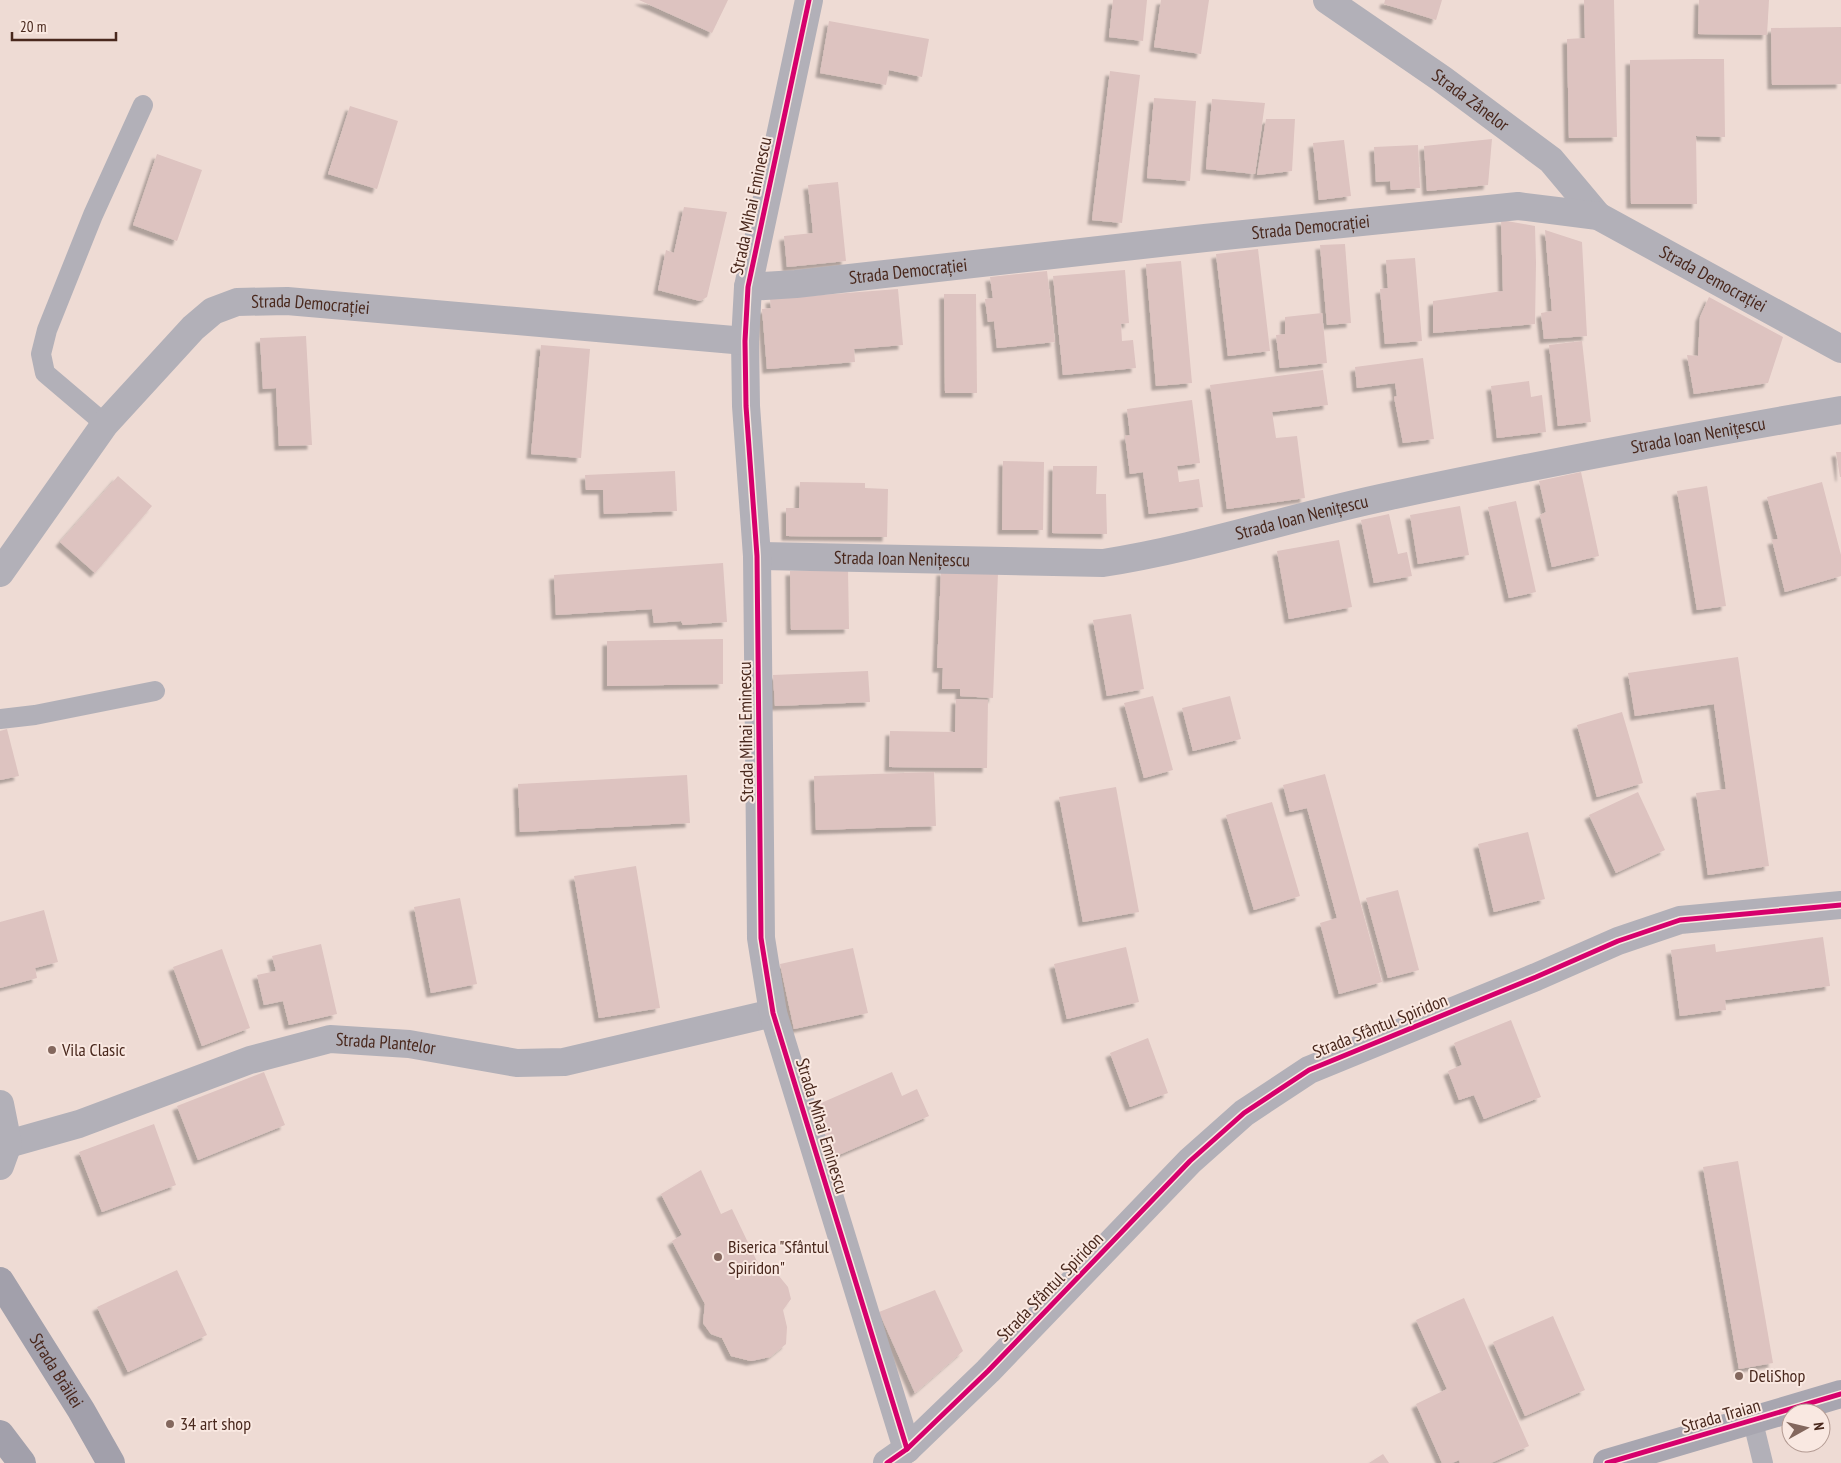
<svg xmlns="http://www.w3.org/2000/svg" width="1841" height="1463" font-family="'PT Sans Narrow',sans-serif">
	<defs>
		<filter id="shadow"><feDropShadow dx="-4.5" dy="4.5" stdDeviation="1" flood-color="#0004"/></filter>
	</defs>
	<rect width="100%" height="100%" fill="#eedbd4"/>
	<g fill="#ddc3c0" filter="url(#shadow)">
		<path d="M639,0H728L712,33Z"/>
		<path d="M1113,0H1147L1143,41L1109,37Z"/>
		<path d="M1161,0H1209L1201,54L1154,47Z"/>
		<path d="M1385,0H1442L1436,20L1384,4Z"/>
		<path d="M1584,0H1614L1617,137L1569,138L1567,39L1585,38Z"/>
		<path d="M1699,0H1769L1767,35L1698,34Z"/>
		<path d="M829,21L929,39L922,77L889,70L886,85L820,73Z"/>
		<path d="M1841,27V84L1772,85L1771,28Z"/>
		<path d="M1695,59H1724L1725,137L1696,136L1697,204H1631L1630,60Z"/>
		<path d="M1110,71L1140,75L1122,223L1092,220Z"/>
		<path d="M1154,98L1196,101L1190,181L1147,178Z"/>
		<path d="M1212,99L1265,103L1255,174L1206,169Z"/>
		<path d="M350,106L398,121L377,189L328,174Z"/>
		<path d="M1266,119H1295L1292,171L1257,175Z"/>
		<path d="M1492,139L1488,185L1427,191L1424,146Z"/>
		<path d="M1344,140L1351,196L1319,200L1313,143Z"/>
		<path d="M1418,145L1420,188L1391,190L1390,181L1376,182L1374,147Z"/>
		<path d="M157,154L202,170L177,241L133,225Z"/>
		<path d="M838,182L846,261L787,267L784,236L813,233L808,185Z"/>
		<path d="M684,207L727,212L707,297L700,301L658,290L666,250L674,253Z"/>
		<path d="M1501,220L1535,226L1536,263L1535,324L1433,333V301L1503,291Z"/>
		<path d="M1545,230L1582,242L1587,336L1544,339L1541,313L1552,311Z"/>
		<path d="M1345,244L1351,323L1327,325L1320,245Z"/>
		<path d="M1258,249L1270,351L1228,356L1216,254Z"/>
		<path d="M1415,258L1422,341L1385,344L1380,289L1388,288L1386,260Z"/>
		<path d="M1181,261L1192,383L1156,386L1146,264Z"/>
		<path d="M1125,270L1129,323L1121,324L1122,341L1133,340L1136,368L1063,375L1053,276Z"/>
		<path d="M1047,271L1055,342L997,348L994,321L988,322L985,299L993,298L990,277Z"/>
		<path d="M898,289L903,345L854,349L855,362L767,369L762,309L771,308L770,299Z"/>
		<path d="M944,294H976L977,393H945Z"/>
		<path d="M1709,297L1783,337L1768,383L1694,394L1687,355L1698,356L1700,317Z"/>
		<path d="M1322,313L1327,363L1280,368L1276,335L1285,334V317Z"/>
		<path d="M306,336L312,445L279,446L276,388L263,389L260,338Z"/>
		<path d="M1582,341L1591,422L1558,426L1549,345Z"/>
		<path d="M541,345L590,349L581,458L531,454Z"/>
		<path d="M1423,358L1434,439L1403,443L1394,397L1397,396L1395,383L1357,388L1355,367Z"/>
		<path d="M1323,370L1328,405L1272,412L1276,438L1297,436L1305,498L1227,509L1210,385Z"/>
		<path d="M1529,381L1531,397L1542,395L1546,432L1497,438L1491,386Z"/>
		<path d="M1192,400L1200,463L1177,466L1179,482L1199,479L1203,507L1149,514L1143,472L1130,474L1125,436L1130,435L1127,409Z"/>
		<path d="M1836,452H1841V477H1840Z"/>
		<path d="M1003,461L1044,462L1043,530H1002Z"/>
		<path d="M1053,466H1097L1096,494H1106L1107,534L1052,533Z"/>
		<path d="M675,471L677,511L604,514L603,490H586L585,475Z"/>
		<path d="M1581,472L1599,556L1552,567L1540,515L1546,512L1539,481Z"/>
		<path d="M118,476L152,506L95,573L60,542Z"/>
		<path d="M800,482L865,483V488L888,489L887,537L786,536V508H799Z"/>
		<path d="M1822,482L1841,555V576L1785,592L1772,540L1778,539L1767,497Z"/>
		<path d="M1707,486L1726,606L1697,610L1677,491Z"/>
		<path d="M1516,501L1536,592L1509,598L1488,507Z"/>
		<path d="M1460,506L1469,555L1418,564L1410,515Z"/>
		<path d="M1389,514L1398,554L1407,552L1412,576L1374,583L1361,520Z"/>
		<path d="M1339,540L1352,607L1289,619L1277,551Z"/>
		<path d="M723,563L727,622L683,625L681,621L654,623L652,609L556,615L554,575Z"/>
		<path d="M848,570L849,629L791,630L790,571Z"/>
		<path d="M941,571L998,573L993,698L960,696V689H942L943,668H937Z"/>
		<path d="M1131,614L1144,689L1107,696L1093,620Z"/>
		<path d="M723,639V684L607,686V641Z"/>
		<path d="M1738,657L1769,866L1708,875L1696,793L1726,789L1714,704L1635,716L1628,673Z"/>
		<path d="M868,671L870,702L775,706L773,675Z"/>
		<path d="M1153,696L1173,770L1144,778L1124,703Z"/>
		<path d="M1230,696L1241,739L1193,751L1182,708Z"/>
		<path d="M956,699L988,700L987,768L889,767L890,731L955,732Z"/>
		<path d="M1622,712L1643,783L1597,797L1577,725Z"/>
		<path d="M7,729L19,776L0,780V731Z"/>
		<path d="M934,772L936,826L816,830L814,776Z"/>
		<path d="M1325,774L1382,982L1339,994L1320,923L1337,918L1307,808L1290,812L1283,785Z"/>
		<path d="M687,775L690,823L520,832L518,784Z"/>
		<path d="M1116,787L1139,912L1083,922L1059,797Z"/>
		<path d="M1638,792L1665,850L1616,873L1589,815Z"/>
		<path d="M1272,802L1300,896L1254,910L1226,815Z"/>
		<path d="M1528,832L1545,899L1494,912L1478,844Z"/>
		<path d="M636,866L660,1008L599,1018L574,876Z"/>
		<path d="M1398,890L1419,970L1388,978L1366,898Z"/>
		<path d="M460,898L477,984L431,993L414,907Z"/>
		<path d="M44,910L58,962L35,968L37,978L0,988V922Z"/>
		<path d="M1823,937L1830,986L1725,1000L1726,1010L1680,1016L1671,950L1715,944L1716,952Z"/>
		<path d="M321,944L337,1014L289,1025L283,1001L264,1005L257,975L276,971L272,956Z"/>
		<path d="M1126,947L1139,1002L1067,1019L1054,964Z"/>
		<path d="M853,948L868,1013L794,1029L780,964Z"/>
		<path d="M222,949L250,1028L202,1046L173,967Z"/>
		<path d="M1511,1020L1541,1097L1484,1119L1474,1095L1459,1100L1448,1071L1462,1065L1454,1043Z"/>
		<path d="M1148,1038L1168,1093L1130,1107L1110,1053Z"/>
		<path d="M264,1072L285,1125L198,1160L177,1106Z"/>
		<path d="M892,1072L902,1096L917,1089L929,1116L834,1157L812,1107Z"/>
		<path d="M154,1124L176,1185L102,1212L79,1152Z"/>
		<path d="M1738,1161L1773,1363L1739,1369L1703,1167Z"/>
		<path d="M701,1170L721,1214L732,1209L763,1274L779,1276L788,1287L791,1299L783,1310L787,1327L786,1344L770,1357L751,1361L731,1356L722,1338L711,1334L703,1323L705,1304L672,1241L682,1235L661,1194Z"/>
		<path d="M177,1270L207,1335L128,1372L97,1307Z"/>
		<path d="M935,1290L963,1351L915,1393L879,1312Z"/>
		<path d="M1464,1298L1529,1446L1491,1463H1460L1459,1460L1452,1463H1442L1416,1404L1447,1389L1416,1320Z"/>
		<path d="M1553,1316L1585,1390L1525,1416L1493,1342Z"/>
		<path d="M1383,1454L1389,1463H1369Z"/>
	</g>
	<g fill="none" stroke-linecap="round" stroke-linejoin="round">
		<g stroke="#b2b0b8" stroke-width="20">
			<path d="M105,424L45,373L41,354L47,330L93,215L143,105"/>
			<path d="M0,719L35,715L155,691"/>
			<path d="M1753,1422L1763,1463"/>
		</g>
		<g stroke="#b2b0b8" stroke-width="28">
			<path id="s1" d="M1327,0L1442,79L1551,160L1598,216"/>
			<path id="s2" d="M757,556L1103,563C1200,548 1294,516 1390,496C1540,464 1690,436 1841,410"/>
			<path id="s3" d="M8,1144L79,1124L250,1060L330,1039L409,1044L517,1063L564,1062L773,1013"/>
		</g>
		<g stroke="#b2b0b8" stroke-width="28">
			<path d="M809,0L748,287L745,341L746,406L757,556L761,938L773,1013L907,1449"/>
			<path id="s4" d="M748,287L796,284L1205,238L1518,206L1598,216L1841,349"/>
			<path id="s5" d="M0,573L105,424L193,328L213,311L237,302L287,301L745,341"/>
			<path d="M0,1104L8,1144L0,1166"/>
			<path d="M887,1463L907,1449L988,1371L1190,1161L1244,1113L1309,1070L1536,977L1618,941L1680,920L1841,905"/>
		</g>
		<path stroke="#a8a6b0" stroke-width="28" d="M1607,1463L1841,1394"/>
		<g stroke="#a2a0ab" stroke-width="28">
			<path id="s6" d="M0,1281L81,1410L111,1463"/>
			<path d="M0,1434L22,1463"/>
		</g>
		<defs>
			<g id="cycleway">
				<path d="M809,0L748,287L745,341L746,406L757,556L761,938L773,1013L907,1449"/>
				<path d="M887,1463L907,1449L988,1371L1190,1161L1244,1113L1309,1070L1536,977L1618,941L1680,920L1841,905"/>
				<path d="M1607,1463L1841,1394"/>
			</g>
		</defs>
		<use href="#cycleway" stroke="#f9e8e1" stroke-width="8"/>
		<use href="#cycleway" stroke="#d6006c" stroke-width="5"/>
	</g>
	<g fill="#83675d" stroke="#f9e8e1" stroke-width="2">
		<circle cx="52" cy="1050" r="5"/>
		<circle cx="718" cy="1257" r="5"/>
		<circle cx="1739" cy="1376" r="5"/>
		<circle cx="170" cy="1424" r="5"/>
	</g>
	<g text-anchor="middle" stroke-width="4" stroke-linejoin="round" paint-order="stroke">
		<g font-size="18" fill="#49281d" stroke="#f9e8e1">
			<text dy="6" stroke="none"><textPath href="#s1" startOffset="175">Strada Zânelor</textPath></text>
			<text transform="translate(751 206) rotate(-78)" y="6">Strada Mihai Eminescu</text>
			<text dy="6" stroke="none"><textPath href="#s4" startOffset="566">Strada Democrației</textPath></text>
			<text dy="6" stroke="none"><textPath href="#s4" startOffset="161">Strada Democrației</textPath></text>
			<text dy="6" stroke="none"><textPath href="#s4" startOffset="986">Strada Democrației</textPath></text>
			<text dy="6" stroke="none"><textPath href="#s5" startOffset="438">Strada Democrației</textPath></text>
			<text dy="6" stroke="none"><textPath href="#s2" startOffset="955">Strada Ioan Nenițescu</textPath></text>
			<text dy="6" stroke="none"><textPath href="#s2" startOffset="550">Strada Ioan Nenițescu</textPath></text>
			<text dy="6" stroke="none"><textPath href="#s2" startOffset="145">Strada Ioan Nenițescu</textPath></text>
			<text transform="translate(746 732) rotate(-91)" y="6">Strada Mihai Eminescu</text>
			<text transform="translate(1380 1026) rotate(-22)" y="6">Strada Sfântul Spiridon</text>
			<text dy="6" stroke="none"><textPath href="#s3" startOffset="395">Strada Plantelor</textPath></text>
			<text transform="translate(822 1126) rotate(73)" y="6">Strada Mihai Eminescu</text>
			<text transform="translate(1050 1287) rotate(-46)" y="6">Strada Sfântul Spiridon</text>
			<text dy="6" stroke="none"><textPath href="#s6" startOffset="106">Strada Brăilei</textPath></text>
			<text transform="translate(1721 1416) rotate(-16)" y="6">Strada Traian</text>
		</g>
		<g font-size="18" fill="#49281d" stroke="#f9e8e1" text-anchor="start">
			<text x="62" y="1056">Vila Clasic</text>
			<text x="728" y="1253">Biserica "Sfântul<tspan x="728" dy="21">Spiridon"</tspan></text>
			<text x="1749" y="1382">DeliShop</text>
			<text x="180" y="1430">34 art shop</text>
		</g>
	</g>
	<g transform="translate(1806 1428) rotate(82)"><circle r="24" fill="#f9e8e1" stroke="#b39b93"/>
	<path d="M0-4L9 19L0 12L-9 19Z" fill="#83675d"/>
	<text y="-8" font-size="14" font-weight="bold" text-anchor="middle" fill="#49281d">N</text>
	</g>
	<path d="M12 32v8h104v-8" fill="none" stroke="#49281d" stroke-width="2.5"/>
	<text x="20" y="32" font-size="15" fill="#49281d" stroke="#f9e8e1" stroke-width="4" paint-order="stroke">20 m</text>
</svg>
